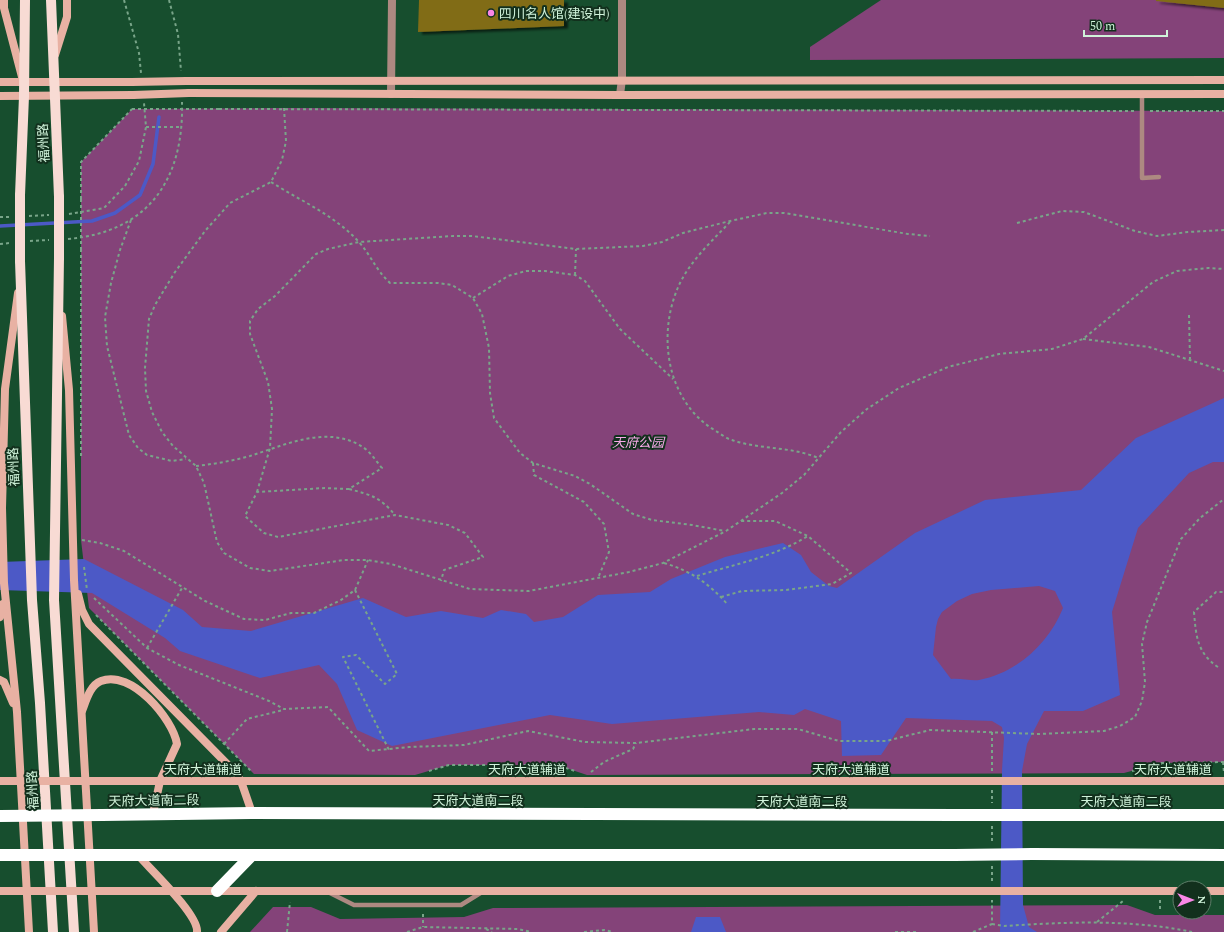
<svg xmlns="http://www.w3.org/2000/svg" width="1224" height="932" font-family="Spectral,'Noto Sans SC',serif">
	<defs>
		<filter id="shadow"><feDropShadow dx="4" dy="2.5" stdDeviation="1" flood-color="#0009"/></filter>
	</defs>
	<rect width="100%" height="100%" fill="#174e2e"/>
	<g fill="#844379">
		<path d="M881,0H1224V58L810,60V47Z"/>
		<path d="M284,108L1224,111V762L1161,763L1124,773L587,775L557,765H449L415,775L254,774L89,608L81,540V162L132,109Z"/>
		<path d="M1127,905L1155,915H1224V932H250L273,907H311L340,919L464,917L493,908Z"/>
	</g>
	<g fill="#4c59c6" fill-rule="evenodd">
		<path d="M1224,398V462H1213L1189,473L1138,528L1112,612L1120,695L1083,711H1044L1027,744L1022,771L1023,905L1029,927L1037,932H1000L1002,770L1004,738L1002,727L992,721L906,718L881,755L842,756L841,721L805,709L794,715L759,712L612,724L550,715L392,746L357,730L337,684L319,665L260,678L180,651L165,638L92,593L0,590V562L84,559L183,610L202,627L251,631L363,598L406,617L441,611L483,618L501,610L526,614L534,622L563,617L598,595L650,592L671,579L725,557L783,543L801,555L811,572L829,586L837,588L915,533L985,500L1081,490L1136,438ZM1039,586L1055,591L1063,608C1049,643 1017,673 979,680C971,681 960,678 951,679L933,655L936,627L938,619L942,612L957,601L972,594L991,590Z"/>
		<path d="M696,917H720L726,932H691Z"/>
	</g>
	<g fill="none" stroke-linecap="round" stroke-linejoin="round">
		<path stroke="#4c59c6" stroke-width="3.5" d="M0,226L92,221L115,213L140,195L153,164L159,117"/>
	</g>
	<g fill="#816c17" filter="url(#shadow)">
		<path d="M419,0H564V26L418,32Z"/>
		<path d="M1156,0H1224V8L1156,1Z"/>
	</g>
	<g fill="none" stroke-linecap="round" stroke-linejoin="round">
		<g stroke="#79a589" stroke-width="2" stroke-dasharray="3 3" stroke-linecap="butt">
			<path d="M124,0L139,53L141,73"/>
			<path d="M169,0L178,34L181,71"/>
			<path d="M284,108L286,141L282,160L271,182L230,203L205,231L175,272L155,305L149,319L145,368L146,391L152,412L162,432L173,446L196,466L204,483L217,542L224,553L250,568L270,571L344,560H368L391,564L470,589L529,591L629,572L663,563L726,531L782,493L804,475L841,432L867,409L899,388L948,367L999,354L1052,349L1083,339L1153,282L1177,271L1208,268L1224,269"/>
			<path d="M219,109L1136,111"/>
			<path d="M1150,111H1224"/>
			<path d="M146,127H182"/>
			<path d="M271,182C301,201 334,215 358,241C371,255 375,269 390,283H438L452,285L473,298L482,314L489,348L490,393L494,418L520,453L533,463L575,476L590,484L633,514L652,520L692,525L725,531"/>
			<path d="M81,199V162L132,109"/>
			<path d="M69,214L104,208L125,186L139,161L146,127L144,103"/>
			<path d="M29,216L49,215"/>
			<path d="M0,217H11"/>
			<path d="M131,220L120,250L111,283L105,317L107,346L129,435L138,448L147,455L172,461L186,459"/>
			<path d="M730,222C712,241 692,259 680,283C656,333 666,402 716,431C721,434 727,439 732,440C760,450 791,446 818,458"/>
			<path d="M1017,223L1062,211L1084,212L1135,231L1157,236L1188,232L1224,230"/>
			<path d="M68,239C149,232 184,179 182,102"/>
			<path d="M30,241L49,240"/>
			<path d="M0,244L10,243"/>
			<path d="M81,249V458"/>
			<path d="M575,275L576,249"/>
			<path d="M473,298L508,276L526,271H545L575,275L585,281L620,329L673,379"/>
			<path d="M1189,315L1190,359"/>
			<path d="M1083,339L1149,347L1224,371"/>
			<path d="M533,463L534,475L584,502L604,524L609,552L598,578"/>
			<path d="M196,466C214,464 232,461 250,456C285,445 326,425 361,446C369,450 376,461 382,468L349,489L325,488L257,492L245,516L264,533L278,537L395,515L448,525L465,533L483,557L444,570L441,581"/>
			<path d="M349,489C371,495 380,497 395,515"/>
			<path d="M257,492L270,448L272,409L268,382L250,334V321L258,309L275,296L316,254L328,249L359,242L453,236H472L576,249L643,246L662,242L683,233L730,221L767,213H784L908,234L930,236"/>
			<path d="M82,540L100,543L124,551L205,601L244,619L265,620L291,613H314L341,600L355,590L368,560"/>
			<path d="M664,563C691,571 710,584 728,605"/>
			<path d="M84,567L87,590"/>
			<path d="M697,576C735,564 774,557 808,536"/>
			<path d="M355,590L397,674L385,684L356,655L343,657L389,750"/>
			<path d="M721,597L742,591L786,590L832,584L851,573L808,536L775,521H741"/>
			<path d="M94,598L147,648L179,665L269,701L284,709L328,707L369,751L409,747L464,745L528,731L585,742L636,743L754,729H798L839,741H886L930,730L1039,734L1104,731L1120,726L1135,717L1142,701L1145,682L1142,644L1147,622L1181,539L1200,518L1224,499"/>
			<path d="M96,615L252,772"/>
			<path d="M147,648L182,588"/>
			<path d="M1218,667C1197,653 1196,636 1194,612L1216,592H1224"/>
			<path d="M992,732V771"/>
			<path d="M224,744L247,719L283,710"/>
			<path d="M1223,762L1224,773"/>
			<path d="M1161,763V772"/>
			<path d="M429,771L449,765H557L575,771"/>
			<path d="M1132,771L1161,763L1224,762"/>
			<path d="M591,772L604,762L633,749L636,743"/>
			<path d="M992,790V803"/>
			<path d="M992,826V843"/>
			<path d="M992,866V881"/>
			<path d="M1160,900V910"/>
			<path d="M423,914V927"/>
			<path d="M1097,922L1123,901"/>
			<path d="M992,924L1004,926C1066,922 1131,919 1192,932"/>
			<path d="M486,929L492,932"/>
			<path d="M287,932L290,902"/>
			<path d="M407,932L423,927L518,929L531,932"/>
			<path d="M584,932L604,930L613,932"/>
			<path d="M895,932H919"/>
			<path d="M973,932L992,924V900"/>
		</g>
		<g stroke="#ad8981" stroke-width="4.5">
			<path d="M1142,93V178L1159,177"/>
			<path d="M330,893L354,905H461L482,892"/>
		</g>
		<g stroke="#ad8981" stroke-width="8">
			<path d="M391,94L392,0"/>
			<path d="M620,95L622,79V0"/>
		</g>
		<g stroke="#e8b1a3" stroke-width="8">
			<path d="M4,0V8L22,77"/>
			<path d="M55,55L67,17V0"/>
			<path d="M186,81L1224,80"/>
			<path d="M0,82H132"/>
			<path d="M189,93L620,95L1224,94"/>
			<path d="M0,96L133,95"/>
			<path d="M18,293L5,389L2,508L4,583L17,712L29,932"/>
			<path d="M62,316L69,390L74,580L94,932"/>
			<path d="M78,594L82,610L89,624L236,773L241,781L252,813"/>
			<path d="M0,617L2,613L3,604"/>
			<path d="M0,680L4,682L13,703"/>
			<path d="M82,711C86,701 90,685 101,681C131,669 173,719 177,744L160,781L153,814"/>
			<path d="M98,781H956"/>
			<path d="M1026,781H1224"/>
			<path d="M138,855C150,869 199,915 197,932"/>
			<path d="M103,891H956"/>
			<path d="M1027,891H1180"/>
			<path d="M1204,891H1224"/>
			<path d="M221,932L256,891"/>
		</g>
		<g stroke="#f8dbd4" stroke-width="10">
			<path d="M51,0L59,197"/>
			<path d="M20,195L24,96L25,0"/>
			<path d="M59,258L54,600L74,932"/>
			<path d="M20,261L32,600L40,703L53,932"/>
		</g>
		<g stroke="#fff" stroke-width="12">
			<path d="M102,815L252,813L956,815"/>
			<path d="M1027,815H1224"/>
			<path d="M1032,854L1224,855"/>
			<path d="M103,855H955"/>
			<path d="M217,891L252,855"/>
		</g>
		<g stroke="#79a589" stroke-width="2" stroke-dasharray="3 3" stroke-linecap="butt">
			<path d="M132,109H219"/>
			<path d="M81,199V249"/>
		</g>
		<g stroke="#e8b1a3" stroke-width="8">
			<path d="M132,82L186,81"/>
			<path d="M133,95L189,93"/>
			<path d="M0,781H98"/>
			<path d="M956,781H1026"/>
			<path d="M0,891H103"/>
			<path d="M956,891H1027"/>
		</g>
		<g stroke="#f8dbd4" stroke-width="10">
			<path d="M20,195V261"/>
			<path d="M59,197V258"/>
		</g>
		<g stroke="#fff" stroke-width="12">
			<path d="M956,815H1027"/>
			<path d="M0,816L102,815"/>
			<path d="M0,855H103"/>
			<path d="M955,855L1032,854"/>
		</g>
	</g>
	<circle fill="#fa87e7" stroke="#12301d" stroke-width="1.5" cx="491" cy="13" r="4"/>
	<g text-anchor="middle" stroke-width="4" stroke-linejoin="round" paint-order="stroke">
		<g font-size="13" fill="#d0f3da" stroke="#12301d" text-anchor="start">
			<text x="499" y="18">四川名人馆(建设中)</text>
		</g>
		<g font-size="13" fill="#d0f3da" stroke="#12301d">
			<text transform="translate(43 143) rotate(-93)" y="5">福州路</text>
			<text transform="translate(13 467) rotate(-92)" y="5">福州路</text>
			<text x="203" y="774">天府大道辅道</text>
			<text x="527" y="774">天府大道辅道</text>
			<text x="851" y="774">天府大道辅道</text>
			<text x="1173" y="774">天府大道辅道</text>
			<text transform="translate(32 790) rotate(-93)" y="5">福州路</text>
			<text transform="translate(154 800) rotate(-1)" y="5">天府大道南二段</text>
			<text x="478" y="805">天府大道南二段</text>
			<text x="802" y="806">天府大道南二段</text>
			<text x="1126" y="806">天府大道南二段</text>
		</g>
		<g font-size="13" font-style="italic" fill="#f6a9e7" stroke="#12301d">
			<text x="638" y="447">天府公园</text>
		</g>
	</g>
	<g transform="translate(1192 900) rotate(90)"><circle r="19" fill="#12301d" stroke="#5e7e69"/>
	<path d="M0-3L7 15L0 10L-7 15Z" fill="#fa87e7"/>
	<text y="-6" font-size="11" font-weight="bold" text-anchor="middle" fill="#d0f3da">N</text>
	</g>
	<path d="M1084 30v6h83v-6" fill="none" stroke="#d0f3da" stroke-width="2"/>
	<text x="1090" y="30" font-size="12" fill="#d0f3da" stroke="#12301d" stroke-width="3" paint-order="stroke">50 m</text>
</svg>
